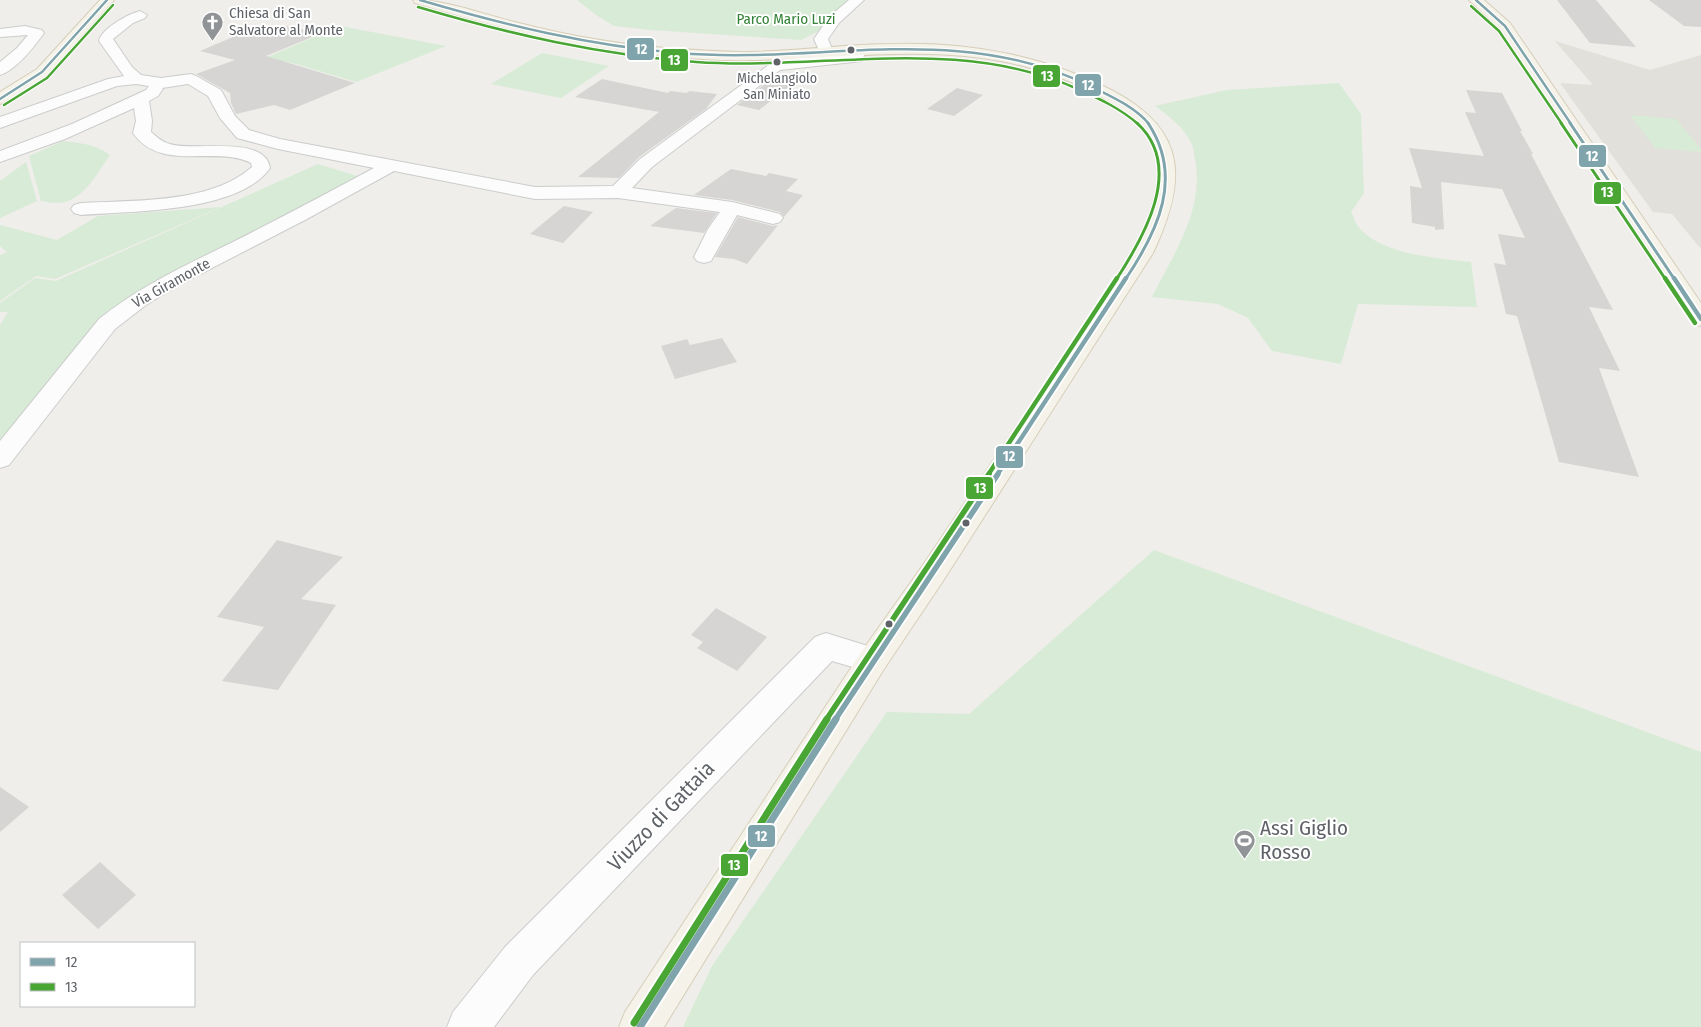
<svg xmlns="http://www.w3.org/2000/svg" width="1701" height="1027" font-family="'Fira Sans Condensed',sans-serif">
	<rect width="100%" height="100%" fill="#efeeea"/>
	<path fill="#e2e0da" d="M1555,41L1650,70L1701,55V249L1672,214L1653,212L1560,83L1593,85Z"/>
	<g fill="#d8ebd6">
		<path d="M577,0H853L821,30L801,40L651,30L614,26L596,15Z"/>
		<path d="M340,26L446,46L356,82L296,64L265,58Z"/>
		<path d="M542,53L609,66L561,98L491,84Z"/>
		<path d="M1339,83L1361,114L1364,193L1351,212C1354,217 1356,225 1360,229C1385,255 1437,258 1471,262L1477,307L1358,304L1341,364L1272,351L1248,318L1218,304L1152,297C1173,255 1205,209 1195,160C1194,155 1194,149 1192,145C1185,128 1169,116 1155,106L1227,90Z"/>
		<path d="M1630,115L1676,119L1701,149V152L1655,148Z"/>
		<path d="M63,141C81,143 95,144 110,155C98,172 83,201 60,203C54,203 47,202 41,201L29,156Z"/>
		<path d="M26,162L37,201L0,218V181Z"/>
		<path d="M318,164L364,178L154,284L0,452V325L8,312H0V303L35,278L56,281Z"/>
		<path d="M221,207L55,279L36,276L0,301V255L7,252L0,246V225L57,240L98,216Z"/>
		<path d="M1154,550L1701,752V1027H683L712,966L887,712L969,714Z"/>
	</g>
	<g fill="#d6d5d3">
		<path d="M1557,0H1596L1636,47L1590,43Z"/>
		<path d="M1649,0H1701V27L1684,26Z"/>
		<path d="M279,25L322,33L266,56L355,83L290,110L274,105L236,114L231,103L230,93L196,74L235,60L200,51L247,31L256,34Z"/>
		<path d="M602,79L668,93L670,91L687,93L689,91L717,94L706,109L639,157L619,178L578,177L659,112L575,97Z"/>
		<path d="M769,81L791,85L759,110L737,105Z"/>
		<path d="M957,88L983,95L954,116L927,109Z"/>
		<path d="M1466,90L1502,93L1522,131H1520L1533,154H1531L1613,310L1589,307L1620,371L1599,368L1639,477L1559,462L1517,316L1506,314L1494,263L1506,265L1498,234L1525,238L1502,189L1441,182L1444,229L1435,230V227L1412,223L1410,186L1422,188L1409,148L1484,156L1465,112L1476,113Z"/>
		<path d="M731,169L766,176L769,173L798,179L786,191L803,195L784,217L780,212L732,200L694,195Z"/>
		<path d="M564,206L593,212L563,243L530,234Z"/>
		<path d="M676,208L717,213L704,233L650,226Z"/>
		<path d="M738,217L773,226L778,225L747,264L734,259L715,257Z"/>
		<path d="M722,338L737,362L675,379L661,346L687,339L690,345Z"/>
		<path d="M277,540L343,557L301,599L336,605L278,690L222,681L264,627L217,617Z"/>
		<path d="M716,608L767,637L737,671L697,648L703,642L691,635Z"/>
		<path d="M0,787L29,807L0,832Z"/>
		<path d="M100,862L136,895L98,929L62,895Z"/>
	</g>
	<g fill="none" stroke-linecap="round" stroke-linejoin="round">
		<defs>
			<g id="minor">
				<path d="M849,0H864L839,23L828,39L833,52L831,55L826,56L850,55L854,47H864L866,50L862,61L780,70L652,167L632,188L732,202L780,214L783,218L780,222L773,224L737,215L711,261L704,263L697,261L694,257L708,229L720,212L618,198L535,199L394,171L305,220L179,285L146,305L115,329L9,465L0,468V441L99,319C140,286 188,264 235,241C282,217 328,193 374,168L278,149L237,138L220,118L208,96L188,84L162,88L163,89L158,96L149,101L152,121L151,132C157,137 162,142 170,144C194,152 265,134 270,168C239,213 131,211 81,215L74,213L71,209L74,205L81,203C135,200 210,204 252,167L251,163C214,145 161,173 133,133L136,121L134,108L65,139L0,162V151L72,124L146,90L149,86L136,84L117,86L0,128V117L108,79L124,76L99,41C101,29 128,14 140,11L147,15L145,18L133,23L113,39L132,67L141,75L161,78L191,74L196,76L221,90L235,116L249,130L280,139L535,187L613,186L640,159L770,64L784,59L826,56L821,55L814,39L829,17Z"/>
				<path d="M25,26L42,30L44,33C35,46 15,71 0,75V62L17,48L28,35L0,37V29Z"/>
				<path d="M826,633L884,651L889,660L884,669L873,673L832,661L533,975L494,1027H447L453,1012L505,947L815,637Z"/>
			</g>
			<g id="major">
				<path d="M100,0H114L47,75L32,87L0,104V92L37,69Z"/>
				<path d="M413,0C448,0 481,14 515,22C568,36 622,45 677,49C701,50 725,52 749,52C798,51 846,44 895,44C970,42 1048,56 1115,92C1189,132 1186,183 1153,253L943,581L884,669L664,1027H619L625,1012L862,651L923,565L1133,253C1151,216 1173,164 1143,127C1132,114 1114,105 1100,96C987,34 873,58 751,60C726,61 701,59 676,57C587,51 501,29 415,3Z"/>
				<path d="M1469,0H1484L1510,23L1701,303V326L1693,324L1690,319L1500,29Z"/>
			</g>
		</defs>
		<use href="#minor" stroke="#cbcccc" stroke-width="2"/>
		<use href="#major" stroke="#d7ceb8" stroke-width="2"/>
		<use href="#minor" fill="#fdfcfc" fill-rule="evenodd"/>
		<use href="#major" fill="#f4f2e9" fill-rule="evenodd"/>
		<defs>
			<g id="bus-1-far4">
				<path d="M420,0C505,25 590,46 679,53C820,65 958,20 1092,87C1112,97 1135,107 1149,124"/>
				<path d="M1476,0L1505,26L1571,124"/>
				<path d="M0,99L42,72L107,0"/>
			</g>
			<g id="bus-1-far3">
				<path d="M1570,123L1675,280"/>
				<path d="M1125,280C1158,231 1184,177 1148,123"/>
			</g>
			<g id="bus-1-far2">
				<path d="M1674,278L1701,319"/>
				<path d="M997,475L1126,278"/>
			</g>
			<path id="bus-1-far1" d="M835,720L998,474"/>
			<path id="bus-1" d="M640,1027L836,719"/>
			<g id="bus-2-far4">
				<path d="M1471,6L1499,31L1562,124"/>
				<path d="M418,7C509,34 600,55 696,62C825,71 957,34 1080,90C1100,99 1121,109 1138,124"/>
				<path d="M4,105L47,78L113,5"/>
			</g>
			<g id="bus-2-far3">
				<path d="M1561,123L1666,280"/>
				<path d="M1116,280C1144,237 1185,167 1137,123"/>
			</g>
			<g id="bus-2-far2">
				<path d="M1665,278L1695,323"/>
				<path d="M988,475L1117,278"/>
			</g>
			<path id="bus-2-far1" d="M826,720L989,474"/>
			<path id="bus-2" d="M634,1023L827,719"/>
		</defs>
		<use href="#bus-1-far4" stroke="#fff" stroke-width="4.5"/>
		<use href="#bus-1-far3" stroke="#fff" stroke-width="5.5"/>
		<use href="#bus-1-far2" stroke="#fff" stroke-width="8"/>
		<use href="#bus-1-far1" stroke="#fff" stroke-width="9"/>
		<use href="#bus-1" stroke="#fff" stroke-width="11"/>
		<use href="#bus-2-far4" stroke="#fff" stroke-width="4.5"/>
		<use href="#bus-2-far3" stroke="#fff" stroke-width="5.5"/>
		<use href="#bus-2-far2" stroke="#fff" stroke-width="8"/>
		<use href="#bus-2-far1" stroke="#fff" stroke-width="9"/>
		<use href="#bus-2" stroke="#fff" stroke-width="11"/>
		<use href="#bus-1-far4" stroke="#7fa4ab" stroke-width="2.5"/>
		<use href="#bus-1-far3" stroke="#7fa4ab" stroke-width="3"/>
		<use href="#bus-1-far2" stroke="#7fa4ab" stroke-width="4.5"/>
		<use href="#bus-1-far1" stroke="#7fa4ab" stroke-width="5.5"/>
		<use href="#bus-1" stroke="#7fa4ab" stroke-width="7"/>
		<use href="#bus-2-far4" stroke="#49a634" stroke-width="2.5"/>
		<use href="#bus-2-far3" stroke="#49a634" stroke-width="3"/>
		<use href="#bus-2-far2" stroke="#49a634" stroke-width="4.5"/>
		<use href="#bus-2-far1" stroke="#49a634" stroke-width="5.5"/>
		<use href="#bus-2" stroke="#49a634" stroke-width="7"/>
	</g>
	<defs>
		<symbol id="church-pin" viewBox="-11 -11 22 30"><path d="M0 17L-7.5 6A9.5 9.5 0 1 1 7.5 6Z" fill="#919496" stroke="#fff"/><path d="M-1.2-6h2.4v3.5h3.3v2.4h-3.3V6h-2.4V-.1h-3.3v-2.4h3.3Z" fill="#fff"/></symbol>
		<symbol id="stadium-pin" viewBox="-11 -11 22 30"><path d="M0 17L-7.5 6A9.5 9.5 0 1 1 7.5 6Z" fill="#919496" stroke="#fff"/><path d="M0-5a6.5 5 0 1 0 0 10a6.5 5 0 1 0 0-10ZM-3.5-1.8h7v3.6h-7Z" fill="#fff"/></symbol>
	</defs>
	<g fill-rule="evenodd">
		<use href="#church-pin" x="200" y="10" width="25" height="34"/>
		<use href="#stadium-pin" x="1232" y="828" width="25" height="34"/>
	</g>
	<g fill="#5f6368" stroke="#fff" stroke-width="2">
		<circle cx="851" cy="50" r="4.5"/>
		<circle cx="777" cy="62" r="4.5"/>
		<circle cx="966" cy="523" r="4.5"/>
		<circle cx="889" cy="624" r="4.5"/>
	</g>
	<g text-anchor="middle" stroke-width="4" stroke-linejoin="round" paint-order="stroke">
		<g font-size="14" fill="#5f6368" stroke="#fff">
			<text x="777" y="83">Michelangiolo<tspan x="777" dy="16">San Miniato</tspan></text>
		</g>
		<g font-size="15" fill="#5f6368" stroke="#fff" text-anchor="start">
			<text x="229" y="18">Chiesa di San<tspan x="229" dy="17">Salvatore al Monte</tspan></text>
		</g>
		<g font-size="15" fill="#348238" stroke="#fff">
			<text x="786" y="24">Parco Mario Luzi</text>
		</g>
		<g font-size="15" fill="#5f6368" stroke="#fff">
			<text transform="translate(171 283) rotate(-29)" y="5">Via Giramonte</text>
		</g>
		<g font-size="21" fill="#5f6368" stroke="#fff">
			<text transform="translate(661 816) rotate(-46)" y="7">Viuzzo di Gattaia</text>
		</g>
		<g font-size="21" fill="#5f6368" stroke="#fff" text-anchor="start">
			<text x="1260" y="835">Assi Giglio<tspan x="1260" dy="24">Rosso</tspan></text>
		</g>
	</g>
	<g stroke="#fff" stroke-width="2">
		<rect x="626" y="37" width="29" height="24" rx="5" fill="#7fa4ab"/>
		<rect x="660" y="48" width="29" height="24" rx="5" fill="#49a634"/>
		<rect x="1032" y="64" width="29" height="24" rx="5" fill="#49a634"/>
		<rect x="1074" y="73" width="28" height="24" rx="5" fill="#7fa4ab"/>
		<rect x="1578" y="144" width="29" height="24" rx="5" fill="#7fa4ab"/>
		<rect x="1593" y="181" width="29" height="24" rx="5" fill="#49a634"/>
		<rect x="995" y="445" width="29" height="24" rx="5" fill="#7fa4ab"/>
		<rect x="965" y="476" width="29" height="24" rx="5" fill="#49a634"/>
		<rect x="747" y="824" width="29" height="24" rx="5" fill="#7fa4ab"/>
		<rect x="720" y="853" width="29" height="24" rx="5" fill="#49a634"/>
	</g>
	<g font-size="14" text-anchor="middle" font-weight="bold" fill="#fff">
		<text x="641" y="54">12</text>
		<text x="674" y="65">13</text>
		<text x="1047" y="81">13</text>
		<text x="1088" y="90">12</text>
		<text x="1592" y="161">12</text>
		<text x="1607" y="197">13</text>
		<text x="1009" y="461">12</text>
		<text x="980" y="493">13</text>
		<text x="761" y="841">12</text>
		<text x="734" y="870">13</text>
	</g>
	<rect x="20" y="942" width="175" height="65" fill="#ffffff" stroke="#bfc1c3"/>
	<rect x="30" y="958" width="25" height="8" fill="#7fa4ab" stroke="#bfc1c3"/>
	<text x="65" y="967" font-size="15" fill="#5f6368">12</text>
	<rect x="30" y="983" width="25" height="8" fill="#49a634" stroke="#bfc1c3"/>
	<text x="65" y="992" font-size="15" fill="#5f6368">13</text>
</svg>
